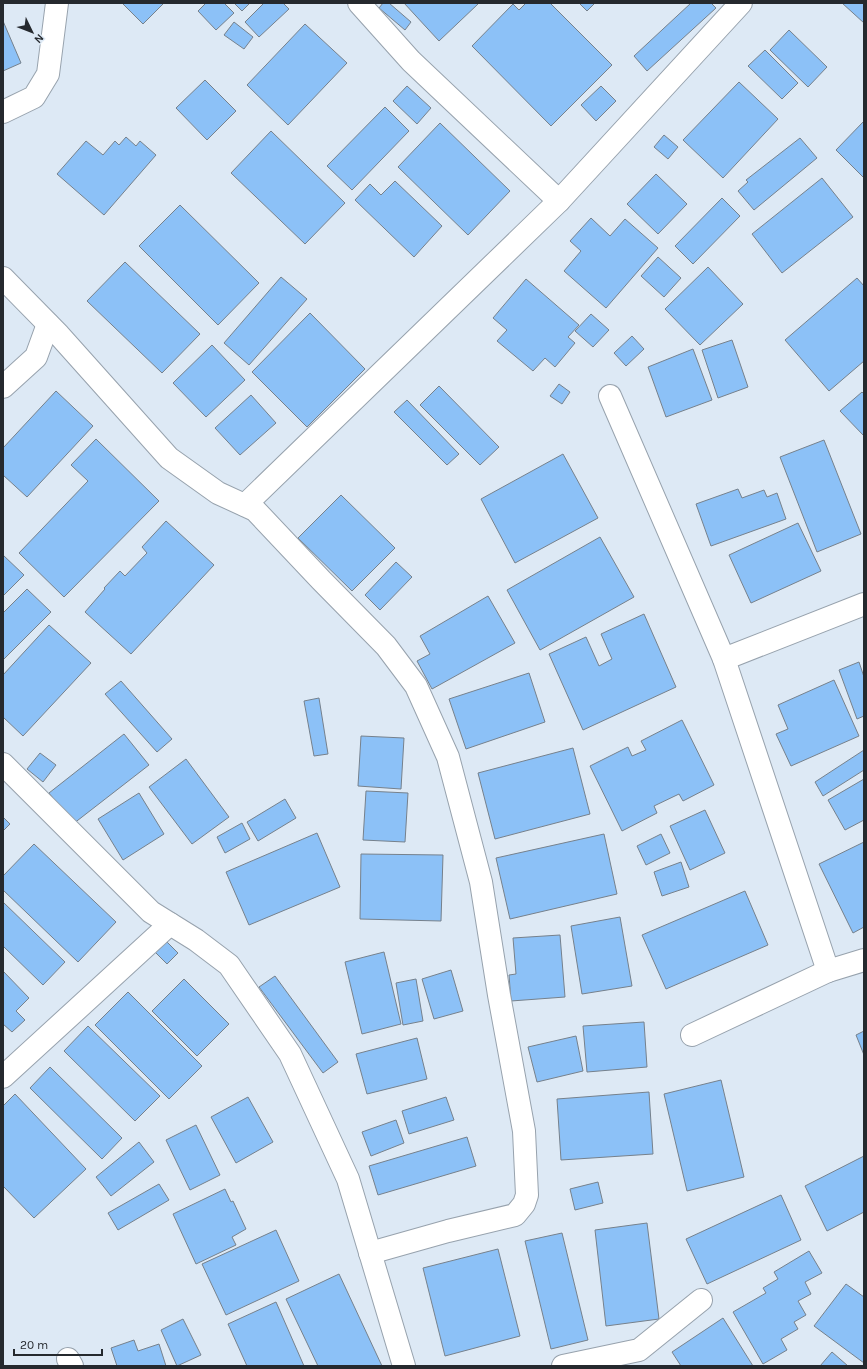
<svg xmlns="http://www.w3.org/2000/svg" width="867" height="1369" font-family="Karla,sans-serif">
	<rect width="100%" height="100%" fill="#dde9f5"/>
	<g fill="#8cc1f7" stroke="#76818c">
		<path d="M122,3H164L143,24Z"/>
		<path d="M206,3H224L234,13L216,30L198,11Z"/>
		<path d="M234,3H250L242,11Z"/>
		<path d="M264,3H283L289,9L259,37L245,22Z"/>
		<path d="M383,3H389L411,22L405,30L379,8Z"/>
		<path d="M404,3H477L478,4L439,41Z"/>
		<path d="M526,3H550L612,65L551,126L472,46L513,4L519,10Z"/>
		<path d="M579,3H595L587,11Z"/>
		<path d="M691,3H711L716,8L647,71L634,56Z"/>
		<path d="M842,3H864V23Z"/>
		<path d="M3,21L21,63L3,71Z"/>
		<path d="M234,22L253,37L244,49L224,35Z"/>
		<path d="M305,24L347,63L288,125L247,85Z"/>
		<path d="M789,30L827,67L808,87L770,50Z"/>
		<path d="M765,50L798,83L782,99L748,66Z"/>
		<path d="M205,80L236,111L207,140L176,108Z"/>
		<path d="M739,82L778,119L723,178L683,140Z"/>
		<path d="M407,86L431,108L417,124L393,101Z"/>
		<path d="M601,86L616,101L596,121L581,105Z"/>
		<path d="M385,107L409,131L352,190L327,166Z"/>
		<path d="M864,121V178L836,150Z"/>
		<path d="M440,123L510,191L468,235L398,167Z"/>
		<path d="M271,131L345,203L305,244L231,173Z"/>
		<path d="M664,135L678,147L668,159L654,147Z"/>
		<path d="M126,137L136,146L140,141L156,155L104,215L57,174L86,141L103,155L115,141L119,145Z"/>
		<path d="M800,138L817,158L754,210L738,191L748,182L746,180Z"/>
		<path d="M656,174L687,204L658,234L627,204Z"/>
		<path d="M822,178L853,217L782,273L752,234Z"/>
		<path d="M395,181L442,226L414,257L355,200L370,184L381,195Z"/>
		<path d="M722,198L740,216L693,264L675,246Z"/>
		<path d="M180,205L259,283L218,325L139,246Z"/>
		<path d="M591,218L610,236L625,219L658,248L606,308L564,271L581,251L570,241Z"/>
		<path d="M658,257L681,278L664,297L641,276Z"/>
		<path d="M125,262L200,334L162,373L87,301Z"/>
		<path d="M708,267L743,304L700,345L665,309Z"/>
		<path d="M281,277L307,299L249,365L224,343Z"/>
		<path d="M857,278L864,286V361L829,391L785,340Z"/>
		<path d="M526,279L579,325L568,337L575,343L555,367L545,358L533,371L497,341L507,330L493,318Z"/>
		<path d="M310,313L365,369L307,427L252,372Z"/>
		<path d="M591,314L609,330L593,347L575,331Z"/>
		<path d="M632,336L644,349L626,366L614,353Z"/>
		<path d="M732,340L748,387L718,398L702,350Z"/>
		<path d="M212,345L245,380L206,417L173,383Z"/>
		<path d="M693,349L712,400L666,417L648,367Z"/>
		<path d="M559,384L570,392L562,404L550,396Z"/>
		<path d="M439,386L499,447L480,465L420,405Z"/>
		<path d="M56,391L93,426L27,497L3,475V448Z"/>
		<path d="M862,392L864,394V436L840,411Z"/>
		<path d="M251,395L276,423L240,455L215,428Z"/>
		<path d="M407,400L459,454L447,465L394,412Z"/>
		<path d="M96,439L159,501L64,597L19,553L88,481L71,465Z"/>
		<path d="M824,440L861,534L817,552L780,457Z"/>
		<path d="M563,454L598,518L515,563L481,499Z"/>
		<path d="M738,489L742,498L764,490L767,497L777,493L786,519L711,546L696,504Z"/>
		<path d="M341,495L395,548L352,591L298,538Z"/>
		<path d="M166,521L214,565L131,654L85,612L105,589L104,588L120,571L125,576L147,553L142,547Z"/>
		<path d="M798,523L821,571L751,603L729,555Z"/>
		<path d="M600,537L634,597L540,650L507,590Z"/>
		<path d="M3,555L24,575L3,596Z"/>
		<path d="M396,562L412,577L380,610L365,595Z"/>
		<path d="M27,589L51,612L3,660V613Z"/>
		<path d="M488,596L515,643L432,689L417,661L430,654L420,636Z"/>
		<path d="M644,614L676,687L583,730L549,654L586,637L599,666L612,659L601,634Z"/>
		<path d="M49,625L91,663L23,736L3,717V675Z"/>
		<path d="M859,662L864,677V716L857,719L839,670Z"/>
		<path d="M529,673L545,722L466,749L449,699Z"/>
		<path d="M834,680L859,736L791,766L776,734L788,729L778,705Z"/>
		<path d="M121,681L172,739L157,752L105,694Z"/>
		<path d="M319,698L328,754L314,756L304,701Z"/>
		<path d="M682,720L714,785L683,801L679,794L654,806L657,813L622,831L590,766L628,747L632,756L646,750L641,741Z"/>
		<path d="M124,734L149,765L73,824L49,793Z"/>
		<path d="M361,736L404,738L401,789L358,786Z"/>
		<path d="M573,748L590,814L495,839L478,773Z"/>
		<path d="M864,750V770L823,796L815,782Z"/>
		<path d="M40,753L56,765L43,782L27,769Z"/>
		<path d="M186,759L229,817L192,844L149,787Z"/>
		<path d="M864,779V820L845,830L828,800Z"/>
		<path d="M366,791L408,793L405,842L363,840Z"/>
		<path d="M139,793L164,834L123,860L98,819Z"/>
		<path d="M285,799L296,818L258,841L247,822Z"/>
		<path d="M705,810L725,853L690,870L670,826Z"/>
		<path d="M3,817L10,824L3,831Z"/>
		<path d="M242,823L250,839L225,853L217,837Z"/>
		<path d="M317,833L340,887L249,925L226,872Z"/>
		<path d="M604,834L617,894L510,919L496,858Z"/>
		<path d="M661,834L670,853L646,865L637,846Z"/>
		<path d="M864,842V927L853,933L819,864Z"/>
		<path d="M34,844L116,922L78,962L3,890V876Z"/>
		<path d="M361,854L443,855L441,921L360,919Z"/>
		<path d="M681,862L689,887L662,896L654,872Z"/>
		<path d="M745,891L768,945L666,989L642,935Z"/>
		<path d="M3,902L65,962L43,985L3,946Z"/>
		<path d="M620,917L632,986L582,994L571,926Z"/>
		<path d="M560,935L565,997L511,1001L509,975L516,974L513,938Z"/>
		<path d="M164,939L178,953L167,964L153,950Z"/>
		<path d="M384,952L401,1024L362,1034L345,962Z"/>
		<path d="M451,970L463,1011L434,1019L422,979Z"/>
		<path d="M3,971L29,998L16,1011L25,1020L12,1032L3,1024Z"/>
		<path d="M275,976L338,1062L323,1073L259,987Z"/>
		<path d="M184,979L229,1024L197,1056L152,1011Z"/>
		<path d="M416,979L423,1021L403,1025L396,983Z"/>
		<path d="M128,992L202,1066L169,1099L95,1025Z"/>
		<path d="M644,1022L647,1067L587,1072L583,1026Z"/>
		<path d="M88,1026L160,1096L135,1121L64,1051Z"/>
		<path d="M864,1031V1055L856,1035Z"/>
		<path d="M576,1036L583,1071L537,1082L528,1047Z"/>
		<path d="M417,1038L427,1079L367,1094L356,1054Z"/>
		<path d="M50,1067L122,1138L102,1159L30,1088Z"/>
		<path d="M721,1080L744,1177L687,1191L664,1094Z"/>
		<path d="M649,1092L653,1154L561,1160L557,1099Z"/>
		<path d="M15,1094L86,1169L34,1218L3,1186V1106Z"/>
		<path d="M248,1097L273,1142L236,1163L211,1117Z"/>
		<path d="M446,1097L454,1120L409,1134L402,1111Z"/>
		<path d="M396,1120L404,1143L371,1156L362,1132Z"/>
		<path d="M196,1125L220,1175L190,1190L166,1140Z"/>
		<path d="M467,1137L476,1166L378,1195L369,1166Z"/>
		<path d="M139,1142L154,1162L111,1196L96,1177Z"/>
		<path d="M864,1156V1212L827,1231L805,1186Z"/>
		<path d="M598,1182L603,1203L575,1210L570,1189Z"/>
		<path d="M159,1184L169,1200L118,1230L108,1213Z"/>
		<path d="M225,1189L231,1202L233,1201L246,1229L232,1237L236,1245L196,1264L173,1214Z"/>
		<path d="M781,1195L801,1240L707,1284L686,1239Z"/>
		<path d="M647,1223L659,1319L606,1326L595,1230Z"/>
		<path d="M276,1230L299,1281L226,1315L202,1264Z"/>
		<path d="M562,1233L588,1340L551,1349L525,1241Z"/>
		<path d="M498,1249L520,1336L445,1356L423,1268Z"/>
		<path d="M809,1251L822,1273L805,1282L811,1294L798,1301L806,1315L794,1322L798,1329L781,1339L787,1350L763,1364L733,1312L766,1293L763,1288L778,1279L774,1272Z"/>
		<path d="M339,1274L382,1366H318L286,1299Z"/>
		<path d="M846,1284L864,1297V1363L814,1326Z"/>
		<path d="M276,1302L304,1366H247L228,1324Z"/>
		<path d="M723,1318L753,1366H681L672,1352Z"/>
		<path d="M183,1319L201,1355L177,1366L161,1330Z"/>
		<path d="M134,1340L138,1351L159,1344L166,1366H117L111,1348Z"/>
		<path d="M832,1352L848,1366H820Z"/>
	</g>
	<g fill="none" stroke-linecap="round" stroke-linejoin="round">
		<defs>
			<g id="minor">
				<path d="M359,3L411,61L559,201"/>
				<path d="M3,112L34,97L48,74L57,3"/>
				<path d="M3,278L59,335L169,458L218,493L255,510L321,580L386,646L416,686L448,757L481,882L499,995L524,1131L527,1195L524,1204L515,1215L448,1231L370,1253"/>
				<path d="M3,387L36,357L48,324"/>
				<path d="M610,396L724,659L828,971"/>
				<path d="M245,505L559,201L741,3"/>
				<path d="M724,659L864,604"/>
				<path d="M3,764L151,912L196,940L229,965L290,1054L348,1179L404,1366"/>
				<path d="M692,1035L828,971L864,960"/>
				<path d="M3,1077L170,924"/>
				<path d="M68,1359L72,1366"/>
				<path d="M563,1366L639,1350L701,1300"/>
			</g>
		</defs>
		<use href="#minor" stroke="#97a2ad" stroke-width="24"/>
		<use href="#minor" stroke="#fff" stroke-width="22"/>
	</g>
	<rect width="867" height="1369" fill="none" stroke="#25292e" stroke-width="8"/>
	<g transform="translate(32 32) rotate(133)" stroke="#dde9f5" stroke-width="3" paint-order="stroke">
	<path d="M0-3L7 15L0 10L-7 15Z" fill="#25292e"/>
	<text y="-6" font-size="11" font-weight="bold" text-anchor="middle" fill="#25292e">N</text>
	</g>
	<path d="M14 1349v6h88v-6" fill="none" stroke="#25292e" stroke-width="2"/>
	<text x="20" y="1349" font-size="12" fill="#25292e" stroke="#dde9f5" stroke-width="3" paint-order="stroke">20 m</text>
</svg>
